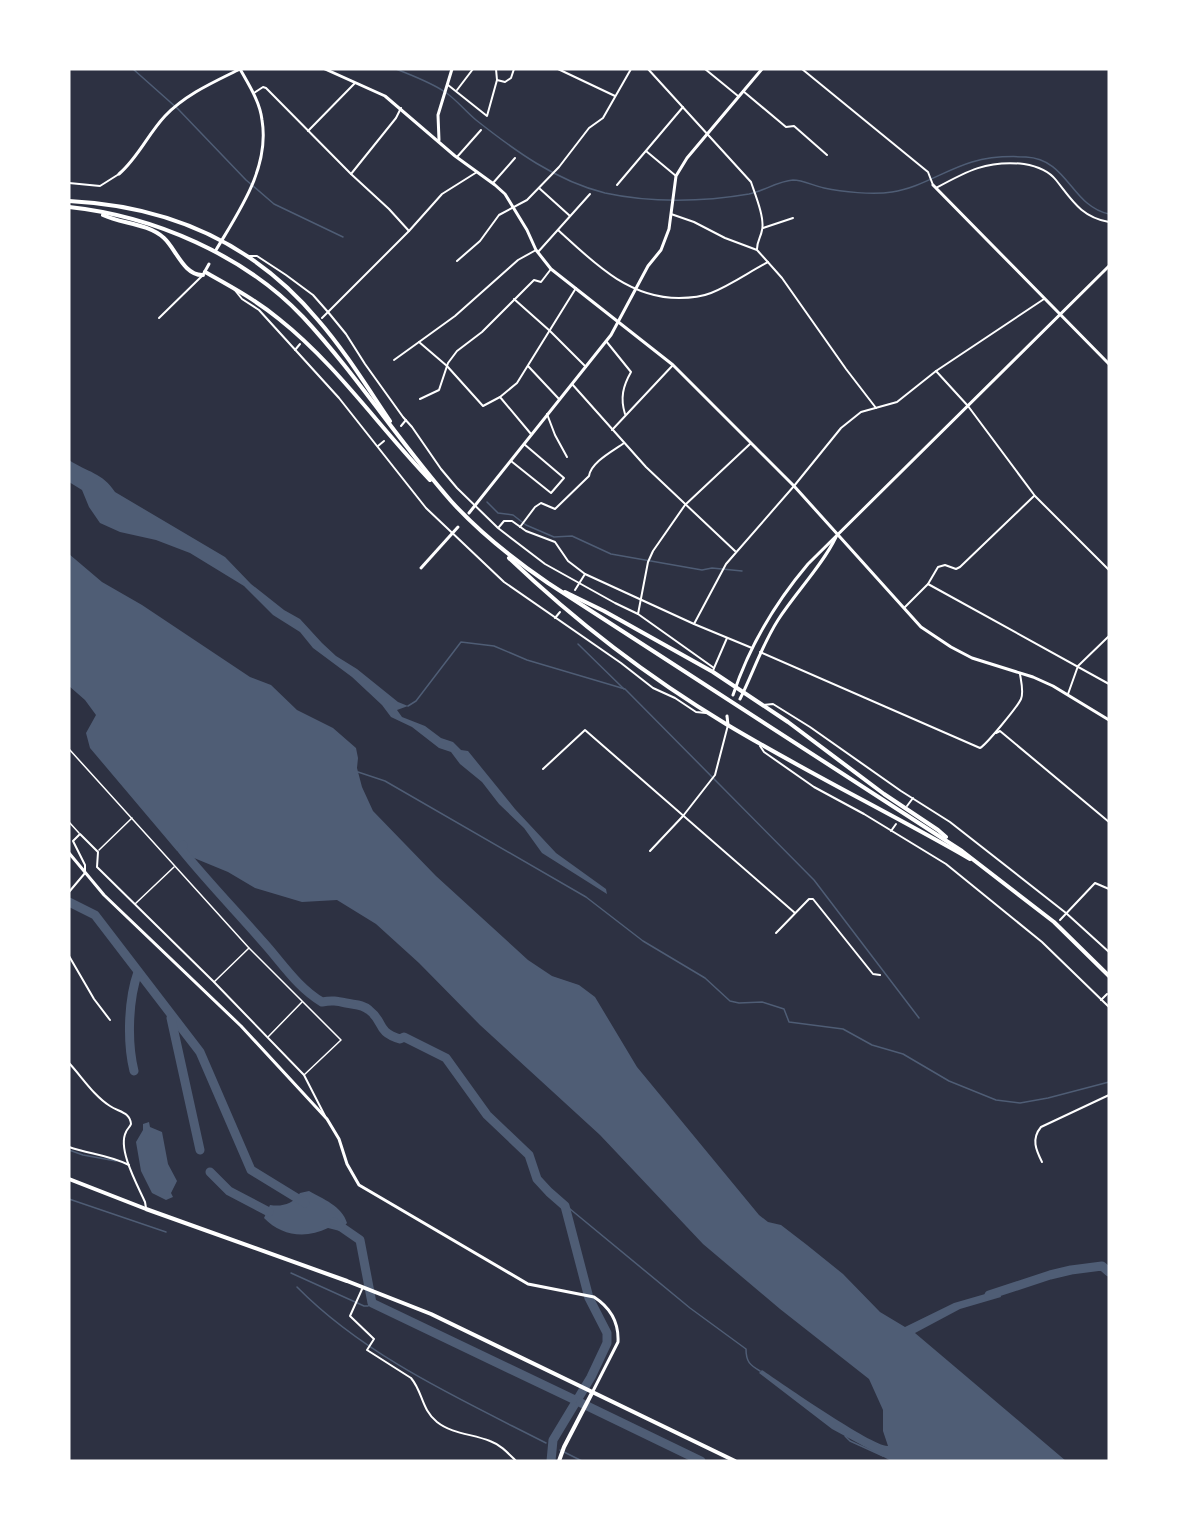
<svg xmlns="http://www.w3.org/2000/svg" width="1178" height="1530" font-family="Mulish,sans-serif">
	<rect width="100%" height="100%" fill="#2d3142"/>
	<g fill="#4f5d75">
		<path d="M69,460C87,472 103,473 115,492L225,557L251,584L284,610L300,619L322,643L336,656L357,669L398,702L408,706L397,710L402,717L425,726L441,738L453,742L461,750L468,751L515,809L556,853L606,889L607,894L542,853L524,828L499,804L482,782L460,764L451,752L439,748L412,727L391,717L382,705L352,677L313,648L300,632L273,615L244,586L190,553L156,540L120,532L100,523L89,507L82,490L69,482Z"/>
		<path d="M69,554L102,582L142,605L250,677L271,685L297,710L333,728L356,748L358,758L357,768L362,787L373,811L436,876L528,960L552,976L579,985L595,997L637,1067L759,1215L768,1222L781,1225L807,1245L843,1274L880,1312L905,1327L954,1303L999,1290L1001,1297L960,1309L915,1333L1066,1461H891L832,1429L759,1373L762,1370C781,1383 873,1447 888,1446L883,1431V1410L869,1379L780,1309L703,1244L600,1135L480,1025L419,963L376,924L337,900L302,902L255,888L228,872L177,851L90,748L86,733L96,715L85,700L69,686Z"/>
		<path d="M149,1122L150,1127L162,1132L168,1164L177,1181L171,1193L173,1197L166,1200L152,1193L141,1171L136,1142L143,1130V1124Z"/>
		<path d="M309,1191C323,1199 342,1206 347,1223L340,1231L328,1228C306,1239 281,1236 264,1218L270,1205C282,1207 293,1204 300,1193Z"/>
	</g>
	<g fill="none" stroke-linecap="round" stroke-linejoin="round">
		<g stroke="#4f5d75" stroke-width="1.5">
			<path d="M133,69L178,109L246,180L274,204L343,237"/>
			<path d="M396,69C413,76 430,82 445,92C457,100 465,111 476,120C514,150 556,181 605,193C651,203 703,202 749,194C764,191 778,181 793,180C803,180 814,186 824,188C842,192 873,195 892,192C920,188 945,170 972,162C989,157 1009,156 1026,157C1068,159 1071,206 1109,214"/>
			<path d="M487,502L498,513L513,515L526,525L554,537L572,536L611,554L702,570L712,568L742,571"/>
			<path d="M578,644L624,689"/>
			<path d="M408,706L416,701L461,642L494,646L527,660L625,689L814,880L919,1018"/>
			<path d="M358,772L385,781L586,897L643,941L705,978L730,1001L739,1003L762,1002L784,1009L789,1022L843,1029L872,1045L903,1054L949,1081L996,1100L1020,1103L1048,1098L1109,1082"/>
			<path d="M69,1150L83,1155L116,1161"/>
			<path d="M69,1199L166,1232"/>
			<path d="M564,1204L690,1308L746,1349C746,1362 750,1365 760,1371"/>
			<path d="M291,1273L364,1306H368L372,1303"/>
			<path d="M297,1287C366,1357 460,1399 546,1443"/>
			<path d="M845,1436L850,1441L883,1456"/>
			<path d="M560,1450L582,1461"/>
		</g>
		<g stroke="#4f5d75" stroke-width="9">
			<path d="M183,845L182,850C208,882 237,912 264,943C282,963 298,988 322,1002C332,1000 337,1001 346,1003C355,1005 362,1004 369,1010C385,1022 375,1031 400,1039L404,1037L446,1058L487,1115L529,1155L537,1179L549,1192L565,1206L589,1298L607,1333V1343L591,1377L553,1440L551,1461"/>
			<path d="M69,902L95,915L200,1052L251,1170L305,1203"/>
			<path d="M171,1018L200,1150"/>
			<path d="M134,1071C127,1043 128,1000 138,972"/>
			<path d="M210,1172L229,1191L269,1212"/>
			<path d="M334,1222L360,1240L372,1303L573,1399"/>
			<path d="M989,1295L1050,1275L1071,1270L1102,1266L1109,1272"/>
			<path d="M581,1403L701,1461"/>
		</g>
		<g stroke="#fff" stroke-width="1.5">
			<path d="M69,749L249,948L341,1040L304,1075"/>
			<path d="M69,822L79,833"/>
			<path d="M99,850L132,818"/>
			<path d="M135,904L174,867"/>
			<path d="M214,982L249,948"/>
			<path d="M268,1037L302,1002"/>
		</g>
		<g stroke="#fff" stroke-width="2">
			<path d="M496,69L497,80L505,82L511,78L514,69"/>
			<path d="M558,69L615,96"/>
			<path d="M648,69L751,182C755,194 765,218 762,230C761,237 757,241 757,249"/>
			<path d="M705,69L738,96"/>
			<path d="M802,69L928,172L933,185"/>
			<path d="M448,85L487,116L497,80"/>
			<path d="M457,90L473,69"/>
			<path d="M743,91L786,127L794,126L827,155"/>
			<path d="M254,93L263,87L266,88L351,174L389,209L409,231"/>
			<path d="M308,131L355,83"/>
			<path d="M646,151L676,176"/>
			<path d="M457,157L481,130"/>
			<path d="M351,174L396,118L401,108"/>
			<path d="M69,183L100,186L119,174"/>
			<path d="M493,183L515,158"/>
			<path d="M617,185L683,107"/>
			<path d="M539,188L570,216"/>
			<path d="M936,188C967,171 987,160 1024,164C1036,166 1048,170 1056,180C1072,200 1081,217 1109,222"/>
			<path d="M671,214L694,222L725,238L757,250L782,278L846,369L876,408"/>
			<path d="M763,228L793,218"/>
			<path d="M558,230C593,262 628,298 679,298C690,298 701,297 711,293C731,285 749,272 768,262"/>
			<path d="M538,252L590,194"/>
			<path d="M249,256H257L286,275L313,295L328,312L346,334L365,364L403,417L412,427L441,469L457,488L498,528L545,564L615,603L638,614L714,668L713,671"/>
			<path d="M457,261L480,241L499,215L527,200L559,167L589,128L603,118L631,69"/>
			<path d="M234,289L242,299L259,310L339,398L426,508L504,582L621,663L653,688L675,698L696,712L706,713"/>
			<path d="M514,299L550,331L586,367"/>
			<path d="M159,318L203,275"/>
			<path d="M322,318L409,231L442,194L477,172"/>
			<path d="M606,341L631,372C623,386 620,398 625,414"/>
			<path d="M419,342L455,316L518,260L536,250"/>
			<path d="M295,350L300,344"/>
			<path d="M394,360L419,342L447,366L483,406L500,397"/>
			<path d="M528,366L559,399"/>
			<path d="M936,371L968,406L1035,496L1109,570"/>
			<path d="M572,384L646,467L735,551"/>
			<path d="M420,399L439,390L448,363L457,351L482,332L534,280L541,282L551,269"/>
			<path d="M547,414L555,435L567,457"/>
			<path d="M401,426L406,420"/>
			<path d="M612,430L673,365"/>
			<path d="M531,434L500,397L517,383L576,288"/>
			<path d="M378,446L384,441"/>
			<path d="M511,461L551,493L564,478L524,444"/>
			<path d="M499,527L504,521H512L526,531L555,542L568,561L585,574L694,624L752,648"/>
			<path d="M520,527L535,507L541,503L555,509L589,476C591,462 613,451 624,443"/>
			<path d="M928,584L1109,684"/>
			<path d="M575,590L585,574"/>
			<path d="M904,608L928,584L938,567L945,565L956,569L960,567L1034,496"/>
			<path d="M638,614L648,562L653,551L685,505L750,444"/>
			<path d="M555,618L560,612"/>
			<path d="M694,624L726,564L794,486L841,428L861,412L897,402L936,371L1044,299"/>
			<path d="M760,652L980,748C986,745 1018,706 1021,699C1024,692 1021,681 1020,674"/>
			<path d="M714,668L727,638"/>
			<path d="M1068,694L1078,666L1109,636"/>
			<path d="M763,705L773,704L810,727L901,791L950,822L1066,913L1109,952"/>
			<path d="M996,733L1000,731L1109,822"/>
			<path d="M760,746L764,752L814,787L864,814L946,864L1042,942L1109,1007"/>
			<path d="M543,769L585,730L795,913"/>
			<path d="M907,806L913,798"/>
			<path d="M891,831L896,824"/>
			<path d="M650,851L683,816L715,775L728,725"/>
			<path d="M69,892L85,873V865L73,841L80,834L98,852L97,867L214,982L304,1075L325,1116"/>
			<path d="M1060,920L1095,883L1109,889"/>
			<path d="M776,933L809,899H813L873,974L880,975"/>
			<path d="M69,956L94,999L110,1020"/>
			<path d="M1101,1000L1107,994"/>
			<path d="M69,1063C82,1077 94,1096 110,1106C119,1112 130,1112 131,1124C130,1127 127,1129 126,1132C117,1149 138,1186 145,1202L146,1208"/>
			<path d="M69,1147C89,1154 110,1155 129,1165"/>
			<path d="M1042,1162C1036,1150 1031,1139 1041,1127L1109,1095"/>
			<path d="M363,1287L350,1316L374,1339L367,1350L411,1378C423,1392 421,1409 437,1422C452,1434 473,1434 490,1441C501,1445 508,1453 516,1461"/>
		</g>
		<g stroke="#fff" stroke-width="3">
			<path d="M325,69L385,96L455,156L495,185L505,194L527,230L536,250L551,269L673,365L794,486L921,627L951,647L972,658L1033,677L1053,686L1109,720"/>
			<path d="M439,140L438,115L452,69"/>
			<path d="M119,174C138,158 148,134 165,116C186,94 214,82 240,69"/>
			<path d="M933,185L1109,364"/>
			<path d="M216,250C239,211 270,168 262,120C260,102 249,85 240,69"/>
			<path d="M204,273L209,264"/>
			<path d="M469,513L611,335L648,266L661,250L669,229L676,176L687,158L762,69"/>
			<path d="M421,568L458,527"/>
			<path d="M733,695C749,647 775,603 808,564L1109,266"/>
			<path d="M740,699C753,673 762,645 778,620C796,592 822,566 836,537"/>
			<path d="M727,716L728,725"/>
			<path d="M69,853L104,895L241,1026L327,1119L339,1139L347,1164L359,1185L528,1284L594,1297C611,1308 619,1322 618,1342L592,1393"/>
		</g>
		<path stroke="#fff" stroke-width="4" d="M559,1461L564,1447L592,1393"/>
		<g stroke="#fff" stroke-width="4">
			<path d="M69,201C169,206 253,242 318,320C345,351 367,387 390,421"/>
			<path d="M69,207C154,216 244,255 303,317C357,375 399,442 451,501C480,533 513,559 548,583L962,851L1054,922L1109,976"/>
			<path d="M103,215C122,224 147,223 164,238C176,249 184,276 203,275"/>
			<path d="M205,272C230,286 256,300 279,319C337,365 379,427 430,480"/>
			<path d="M509,558C575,621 648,677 726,724C806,772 890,813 970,859"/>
			<path d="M565,592L604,611L713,672L788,722L884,794L938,830L946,837"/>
			<path d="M69,1179L146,1209L347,1281L431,1314L735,1461"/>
		</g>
	</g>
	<rect width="1178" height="1530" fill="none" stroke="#ffffff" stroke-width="141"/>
</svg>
